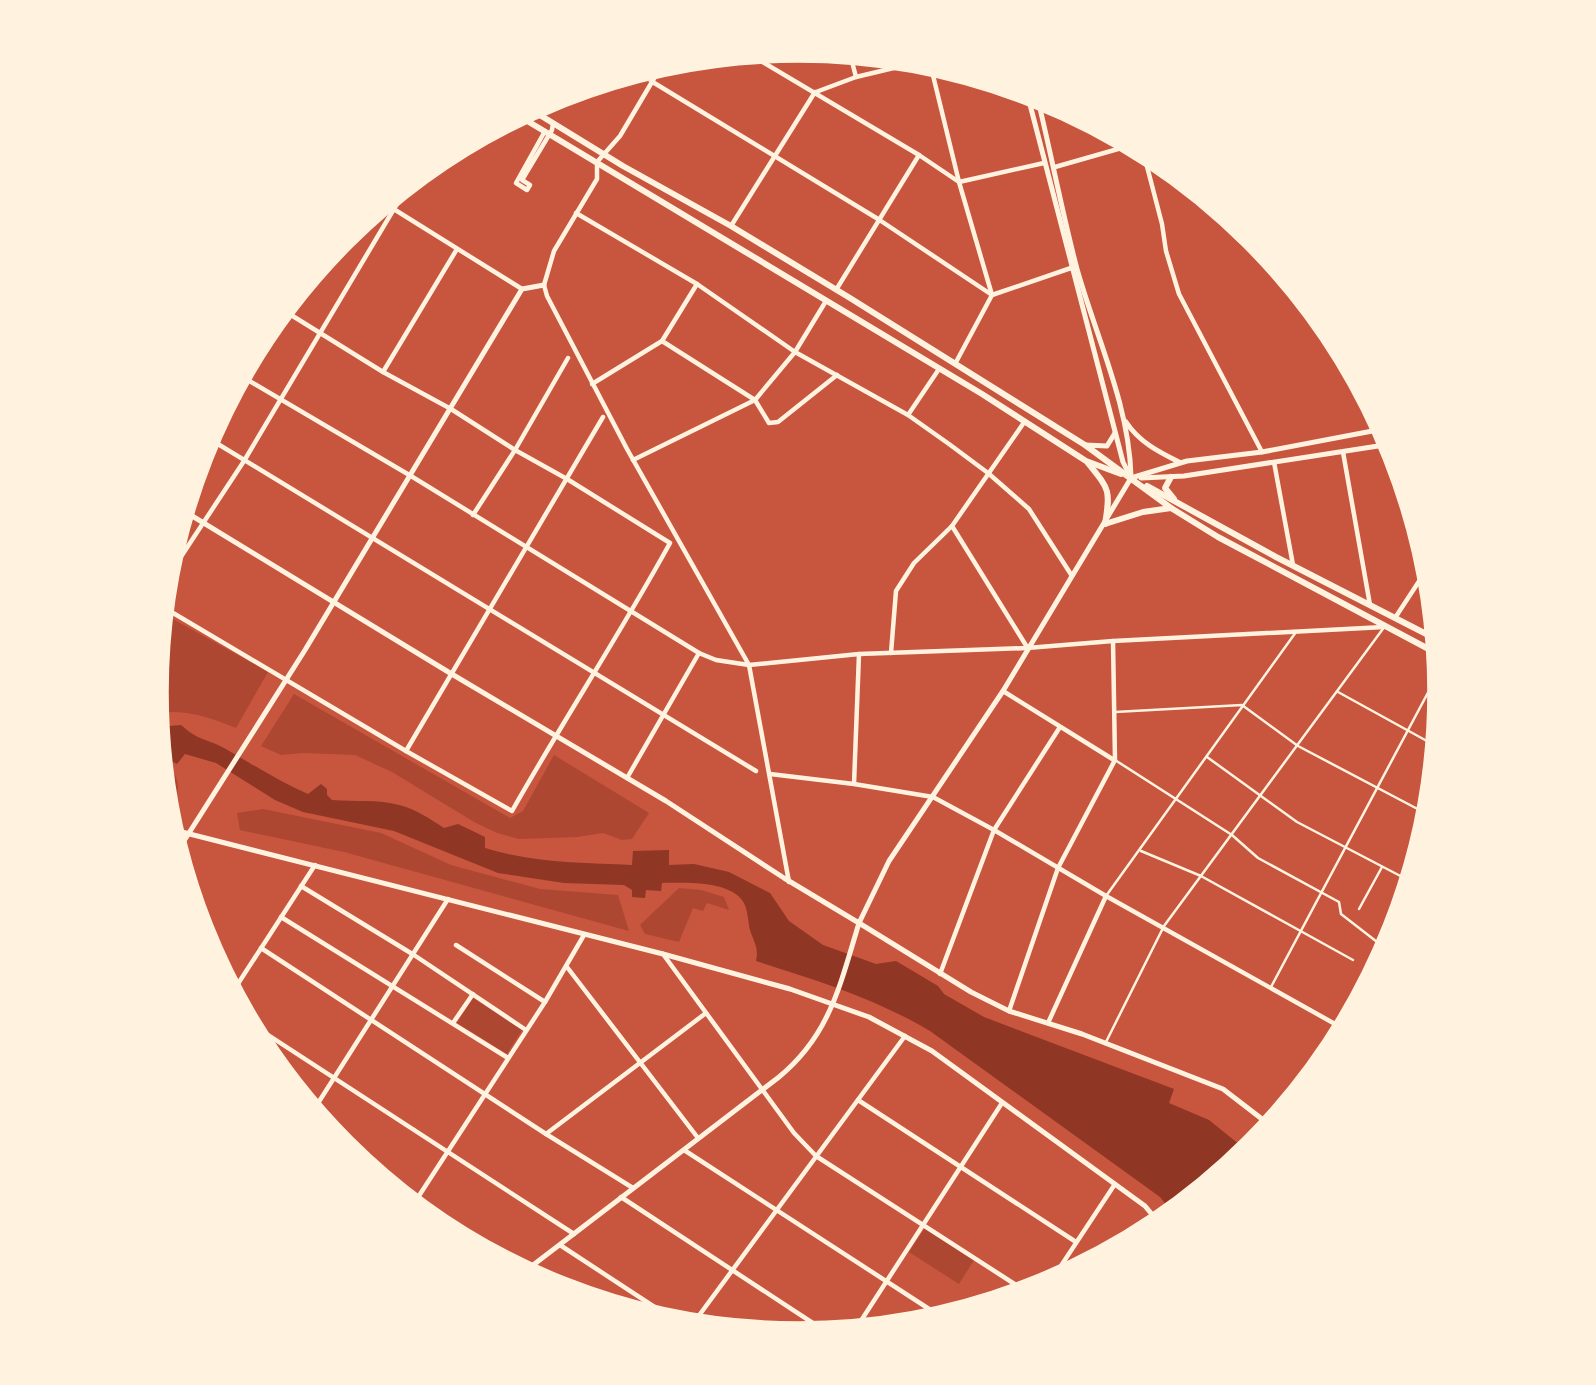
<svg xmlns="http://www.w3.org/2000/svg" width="1596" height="1385" font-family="'Asap Condensed',sans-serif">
	<rect width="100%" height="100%" fill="#c8553d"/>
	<g fill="#ae4732">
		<path d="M162,613L268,672L236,728C209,717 186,709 157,713L155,692Z"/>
		<path d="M294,694L510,818L523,811L554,755L649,813L632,839L622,840L603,833L577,837L519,839L497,833L474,822L392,772L355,755L304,753L281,755L261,746Z"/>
		<path d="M162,766C184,774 179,793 172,810L166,809Z"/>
		<path d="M263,809L381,833L451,865L540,889L618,895L629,931L344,852L240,830L237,813Z"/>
		<path d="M679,888L701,890L724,897L729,910L707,903L703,911L693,908L679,942L645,934L640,925Z"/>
		<path d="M473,998L522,1030L507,1054L457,1023Z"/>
		<path d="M925,1228L974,1260L959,1284L909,1252Z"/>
	</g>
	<path fill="#8f3625" d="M181,725C199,741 205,738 224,748C252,764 278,781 308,794L321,784L327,789V795L332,800C354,802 378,799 399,805C416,809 430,819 444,828L458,824L485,837V848C533,863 582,863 632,865L633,851L669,850V865L694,864L729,872L770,893L789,921L823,945L876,964L896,961L938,986L944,994L984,1017L1174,1089L1169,1103L1209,1120L1245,1149L1259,1134L1262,1137L1253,1148L1173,1213L1160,1197L930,1031C877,999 816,980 756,961C759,948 754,942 750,930C748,922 748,911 744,903C731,880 684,883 662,883L661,891L646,890L645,898L632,897V890L624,885L564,883L498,873L394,831L303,812L275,800L216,763L185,754L177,764L161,756L158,727Z"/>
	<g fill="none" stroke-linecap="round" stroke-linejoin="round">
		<g stroke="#fff3e0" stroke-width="2.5">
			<path d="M1338,692L1436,746"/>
			<path d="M1115,712L1242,705L1298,746L1429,815"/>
			<path d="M1207,757L1297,822L1410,881"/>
			<path d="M1115,760L1232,835L1258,858L1339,902L1341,914L1381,945"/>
			<path d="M1141,851L1201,876L1353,960"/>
			<path d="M1106,896L1296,632"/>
			<path d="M1359,909L1382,867"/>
			<path d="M1271,987L1439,672"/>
			<path d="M1105,1044L1164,926L1385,626"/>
		</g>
		<g stroke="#fff3e0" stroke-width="4.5">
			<path d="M749,54L919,155L959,182L1044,163"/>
			<path d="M850,54L856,77"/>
			<path d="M930,63L959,182L992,295L955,364"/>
			<path d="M662,65L620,136L597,162V179L554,251L544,285L547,296L627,449L749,665L789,882"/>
			<path d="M638,72L642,75"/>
			<path d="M651,81L878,219L992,295"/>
			<path d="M816,92L856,77L923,61"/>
			<path d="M545,131L516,183L527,190L530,185L522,180L552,130L553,123"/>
			<path d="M1143,151L1162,224L1166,251L1179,294L1262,452"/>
			<path d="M1055,167L1132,145"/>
			<path d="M384,203L522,289"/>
			<path d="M576,213L697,284L795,352L908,415L949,444L988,473L1029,509L1072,576"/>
			<path d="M731,226L815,92"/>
			<path d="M836,290L919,155"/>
			<path d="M992,295L1071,268"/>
			<path d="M662,341L755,400L769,423L778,422L837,375"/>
			<path d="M383,372L457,249"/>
			<path d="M241,376L411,476L699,653L716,660L749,665L859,654L1027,648L1113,641L1384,627"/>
			<path d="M592,384L662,341L697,284"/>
			<path d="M908,415L939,369"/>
			<path d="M208,438L756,771"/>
			<path d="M1343,452L1370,605"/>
			<path d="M633,460L755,400L795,352L826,301"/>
			<path d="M1274,462L1293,565"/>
			<path d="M473,515L515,450L568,358"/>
			<path d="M952,526L1027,647"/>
			<path d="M165,581L244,461L410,182"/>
			<path d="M163,607L406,751L512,811C563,721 620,634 670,543L567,479L515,450L451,409L383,372L283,310"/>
			<path d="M1395,618L1429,566"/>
			<path d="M891,653L896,591L914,563L952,526L1025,421"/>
			<path d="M1003,691L1114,760"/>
			<path d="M406,751L603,417"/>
			<path d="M770,774L854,784L933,797L994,830L1106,896L1344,1029"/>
			<path d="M627,778L699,653"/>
			<path d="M854,784L859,654"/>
			<path d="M301,886L414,955L526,1030"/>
			<path d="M281,917L508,1058"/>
			<path d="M456,945L545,1002"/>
			<path d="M261,948L546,1134L633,1188"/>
			<path d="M663,954L794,1133L816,1156L1027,1292"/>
			<path d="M567,967L698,1138"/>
			<path d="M940,974L994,830L1060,727"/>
			<path d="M232,993L315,865"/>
			<path d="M1009,1011L1058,868L1115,760L1113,641"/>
			<path d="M248,1022L574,1234"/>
			<path d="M453,1023L473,994"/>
			<path d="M1048,1023L1106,896"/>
			<path d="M1311,1077L1400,913"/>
			<path d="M858,1100L1076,1242"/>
			<path d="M313,1111L448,899"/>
			<path d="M546,1134L706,1013"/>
			<path d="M684,1150L943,1318"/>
			<path d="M621,1197L828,1333"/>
			<path d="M413,1205L545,1002L584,935"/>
			<path d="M560,1245L682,1325"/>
			<path d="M1049,1284L1115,1184"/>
			<path d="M692,1325L905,1036"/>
			<path d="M855,1330L1002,1103"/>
		</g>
		<g stroke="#fff3e0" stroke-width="5">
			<path d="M170,829L663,954L790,989L869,1017L932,1051L1145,1206L1160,1224"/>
			<path d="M177,851L189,833"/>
			<path d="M524,1272L779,1077C830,1035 840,985 859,923L971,992L1009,1011L1082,1034L1223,1089L1271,1126"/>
		</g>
		<g stroke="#fff3e0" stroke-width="5">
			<path d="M1027,93L1123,462L1131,478"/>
			<path d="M1037,96C1051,153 1062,212 1077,269C1096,337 1129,404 1131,476"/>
			<path d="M1126,422C1139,442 1159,452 1179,462"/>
			<path d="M1085,445L1107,446L1115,433"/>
			<path d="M1141,478L1184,476L1391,444"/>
			<path d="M184,511L450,673L666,801L784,878L859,923L889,861L1003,691L1131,478L1187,461L1262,452L1383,429"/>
			<path d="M189,833L305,650L522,289L544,285"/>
		</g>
		<g stroke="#fff3e0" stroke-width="6">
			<path d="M530,109L623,166L731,226L850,298L1085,445L1171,508L1218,537L1438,654"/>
			<path d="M519,116L982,394L1086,461L1121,474"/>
			<path d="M1088,463C1109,489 1111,490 1105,524"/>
			<path d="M1171,477L1165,488L1174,499"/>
			<path d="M1147,486L1276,557L1436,639"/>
			<path d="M1105,524L1143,512L1171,508"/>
		</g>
	</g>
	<path d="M0 0H1596V1385H0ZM167 692a631 631 0 1 1 1262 0a631 631 0 1 1-1262 0Z" fill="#fff3e0" fill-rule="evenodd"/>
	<path fill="none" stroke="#fff3e0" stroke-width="3.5" d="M167 692a631 631 0 1 1 1262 0a631 631 0 1 1-1262 0Z"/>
</svg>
